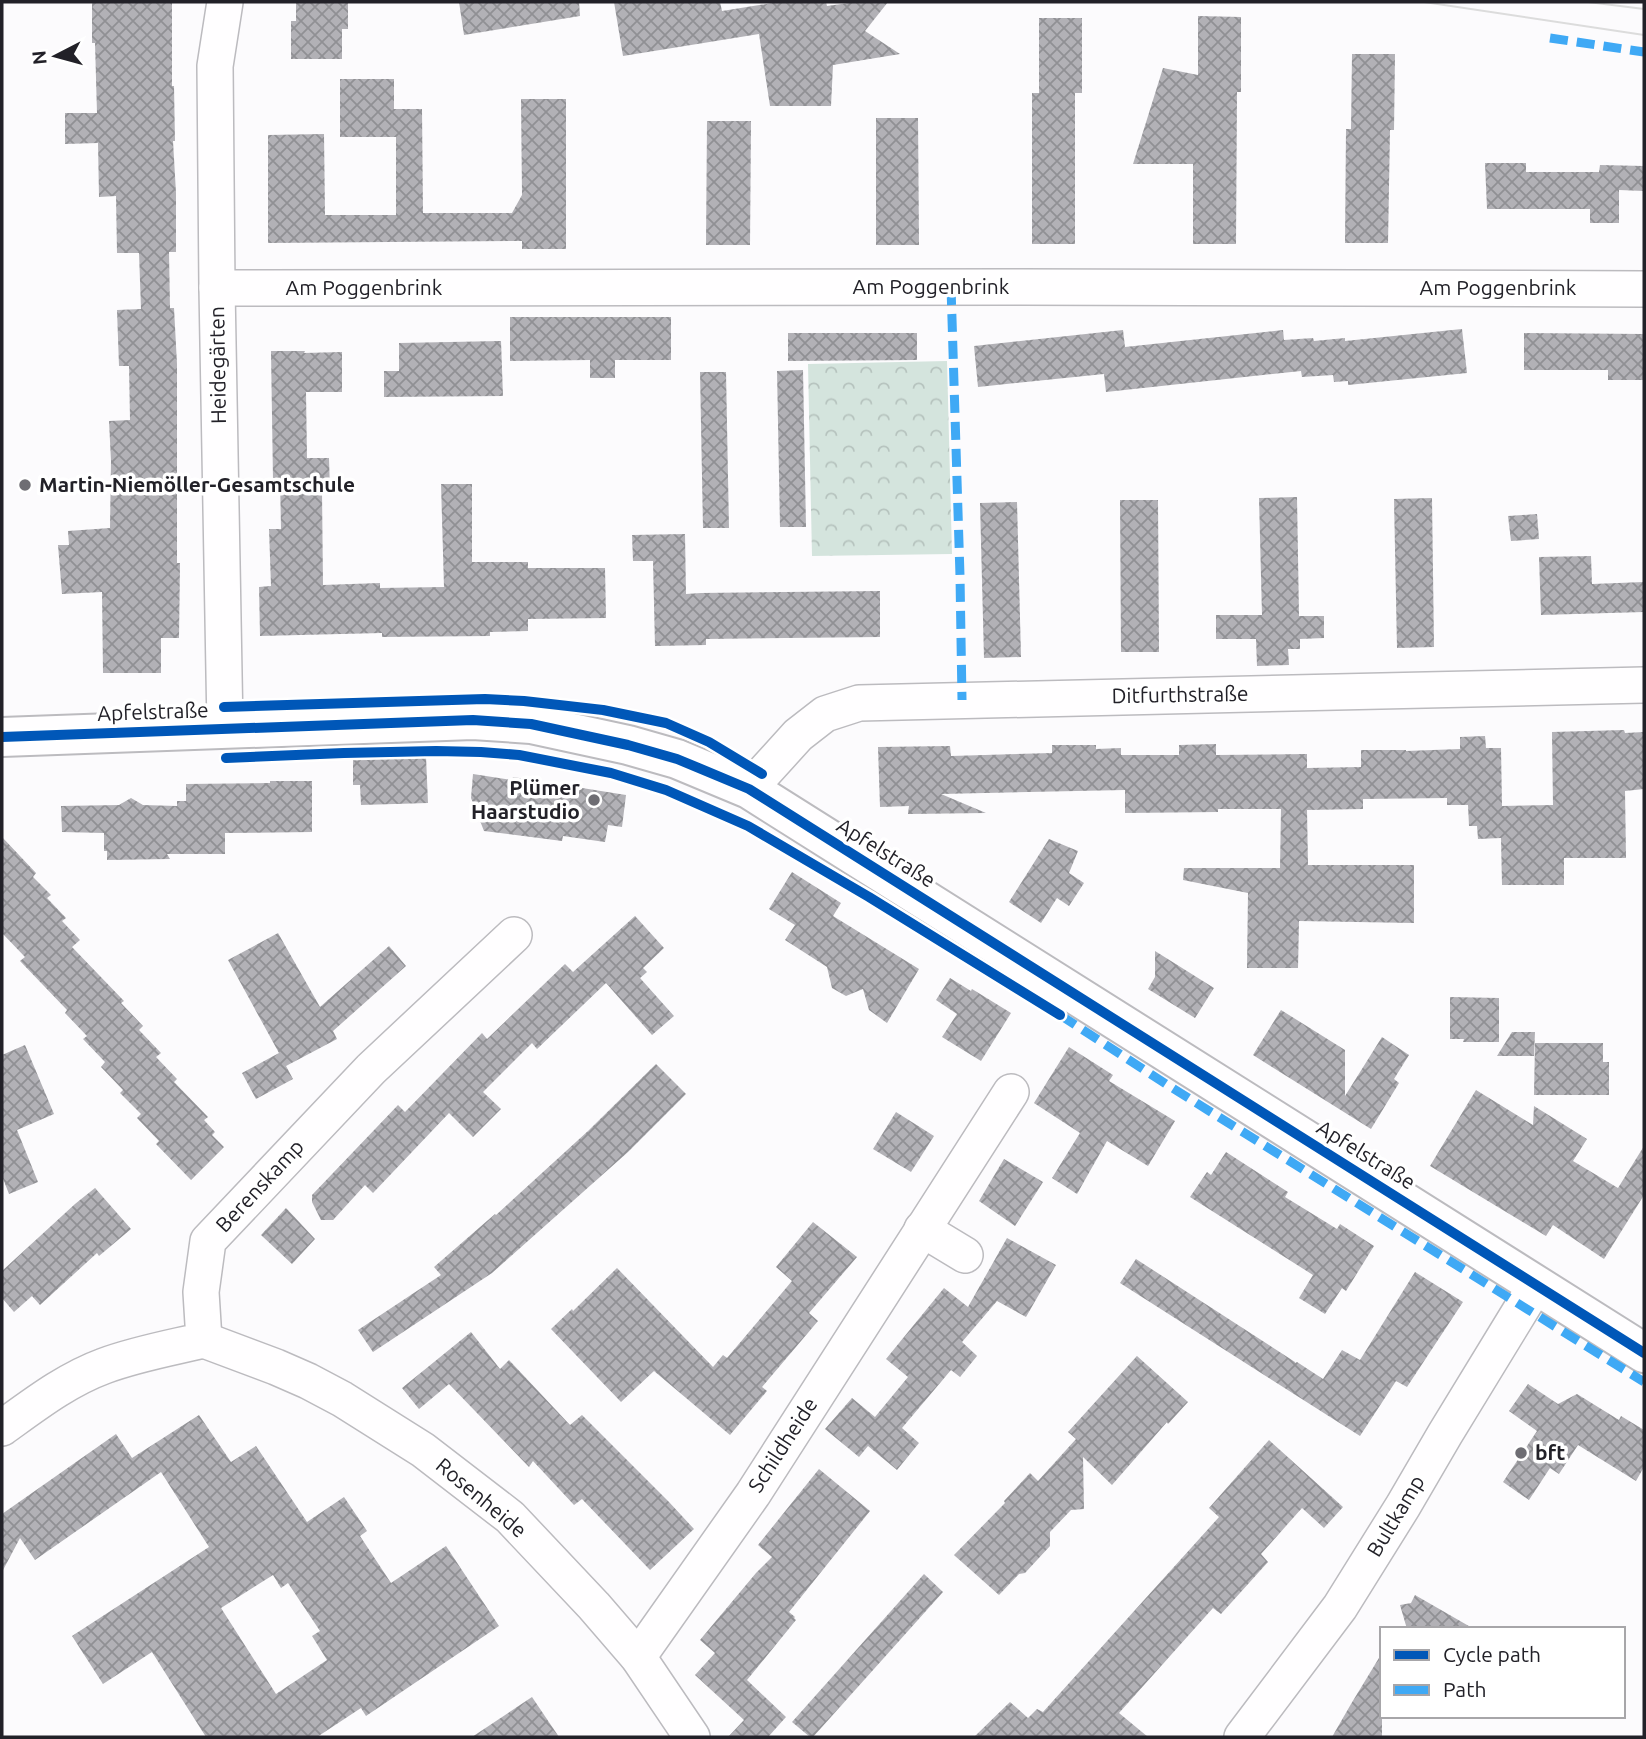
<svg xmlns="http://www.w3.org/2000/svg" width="1646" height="1739" font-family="Ubuntu,sans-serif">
	<defs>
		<pattern id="park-crowns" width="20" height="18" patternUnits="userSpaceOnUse" patternTransform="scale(1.75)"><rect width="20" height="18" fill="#d4e4dd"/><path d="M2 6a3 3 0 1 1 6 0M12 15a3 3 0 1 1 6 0" fill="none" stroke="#b6c3be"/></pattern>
		<pattern id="building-cross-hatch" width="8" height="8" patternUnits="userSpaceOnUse" patternTransform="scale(1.75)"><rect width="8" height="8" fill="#b2b1b6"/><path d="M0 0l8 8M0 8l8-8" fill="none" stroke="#909094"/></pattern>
	</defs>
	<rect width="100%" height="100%" fill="#fcfbfd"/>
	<path fill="url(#park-crowns)" d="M947,361L952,554L812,556L808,364Z"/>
	<g fill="url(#building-cross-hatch)" fill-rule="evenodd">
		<path d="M92,2H172V86H174L175,141H173L176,193V252H169L170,308H174L177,364V563H180L179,638H161V673H103L102,592L62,594L58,545H69L68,531L110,528L111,461L109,421L130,420L129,366H119L117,310L141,309L139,253H117L116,196L99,197L98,143L65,144V113H97L95,43H92Z"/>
		<path d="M296,2H348V29H342V59H291V21H296Z"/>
		<path d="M459,2H579L580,16L464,35Z"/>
		<path d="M614,2H720L722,11L779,2H826L827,6L856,2H888L865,31L900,54L833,65L831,106H770L759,34L623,56Z"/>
		<path d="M1198,16L1241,17V92H1237L1236,244H1193V164H1133L1163,68L1198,75Z"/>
		<path d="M1039,18H1082V93H1075V244H1032V93H1039Z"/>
		<path d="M1352,54H1395L1394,130H1390L1388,243H1345L1346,129H1351Z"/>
		<path d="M340,79H394V109H422L423,213H512L522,195L521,99H566V249H522V241L268,243V135L324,134L325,215H396V137H340Z"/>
		<path d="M876,118H918L919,245H876Z"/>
		<path d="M707,121H751L750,245H706Z"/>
		<path d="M1485,163H1526V172H1599L1600,165L1644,166V191L1619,190V223H1590V209H1487Z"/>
		<path d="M510,317H671V360H615V378H590V360L510,361Z"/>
		<path d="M1462,329L1467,373L1348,385V381L1334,382L1333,375L1302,377L1301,371L1106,392L1104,374L978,387L974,346L1123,330L1125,347L1283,330L1284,340L1313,338L1314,341L1345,338V341Z"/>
		<path d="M788,333H917V360L788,361Z"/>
		<path d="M1524,333L1644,334V380H1608V370H1524Z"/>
		<path d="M501,341L503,396L384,397V371H399V343Z"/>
		<path d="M271,351H305L304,353L342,352V392H306L307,458H329L330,491H322L323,585L380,583V588L444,587L441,484H472V562H528V568H605L606,618L528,619V631L490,632V636L382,637V633L260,636L259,587L271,586L269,529H281L280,479L273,480Z"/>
		<path d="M803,370L806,527H780L777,371Z"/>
		<path d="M700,372H726L729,528H703Z"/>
		<path d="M1297,497L1299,616H1324V638L1300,639V649H1288L1289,665L1257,666L1256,639H1216V615H1262L1259,498Z"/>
		<path d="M1432,498L1434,647L1397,648L1394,499Z"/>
		<path d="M1120,500H1158L1159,652H1121Z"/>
		<path d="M1017,502L1021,657L984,658L980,503Z"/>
		<path d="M1537,514L1539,539L1511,541L1508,516Z"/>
		<path d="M685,534L686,594L701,593L880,591V637L706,639V645L655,646L653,561H633L632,535Z"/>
		<path d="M1591,556L1592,584L1644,582V612L1541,615L1539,557Z"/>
		<path d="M1624,730L1625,733L1644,732V789L1625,791L1626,858H1564V885H1502L1501,838L1478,839L1477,826H1469L1468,805H1447V798L1363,799V809L1307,810L1308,865H1414V923L1299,921L1298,968H1247L1248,893L1183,880L1184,868H1280L1281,809H1218V812L1125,813V790L941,794L986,813L908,814L909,806L880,807L878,747L950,746L951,756L1052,753V745H1096V749L1121,748V755H1179V745L1216,744V755L1307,754V768L1361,767V750H1406V751L1460,749V737L1485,736L1486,748H1501L1502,806L1553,805L1552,732Z"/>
		<path d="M426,756L428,803L361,805L360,785H353V758Z"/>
		<path d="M473,774L512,780L513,777L626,795L622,827L608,825L605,842L563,836L562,841L484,831L471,798Z"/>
		<path d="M270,781H312V832L225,833V854H167L170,859L107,860V851H104V833L62,832L61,806L119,805L131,798L143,805L177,806V801H186V784L270,783Z"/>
		<path d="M2,837L36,873L33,877L51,895L47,898L66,918L62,921L80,940L72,947L124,1001L121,1003L143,1026L139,1030L161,1053L156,1057L177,1079L174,1082L208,1117L204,1120L215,1132L212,1135L224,1147L191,1180L156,1144L159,1141L137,1118L141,1114L120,1093L123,1090L101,1067L105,1062L83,1039L87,1036L65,1013L67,1010L20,961L25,957L2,933Z"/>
		<path d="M1049,839L1078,851L1069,873L1084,883L1069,906L1057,898L1041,923L1009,902Z"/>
		<path d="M792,872L841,903L833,916L919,969L887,1023L869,1010L863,989L846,996L832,988L827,967L785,940L795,925L769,909Z"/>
		<path d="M635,916L664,948L643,968L647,972L640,978L674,1016L652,1035L606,983L537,1049L532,1043L483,1092L501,1109L473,1137L449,1113L373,1193L365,1185L333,1220H321L312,1202V1195L398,1105L405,1112L482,1033L487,1039L565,964L573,972Z"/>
		<path d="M278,933L320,1007L389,946L406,966L333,1031L337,1039L286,1066L293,1079L256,1099L242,1073L279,1053L228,960Z"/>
		<path d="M1155,951L1214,988L1195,1018L1148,989L1155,977Z"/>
		<path d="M950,978L971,991L972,989L1011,1013L981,1061L942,1037L957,1014L936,1000Z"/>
		<path d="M1450,997L1499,998V1042H1463L1464,1039H1450Z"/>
		<path d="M1281,1010L1345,1050V1096L1382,1037L1409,1055L1394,1079L1399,1083L1371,1129L1253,1055Z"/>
		<path d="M1512,1032H1535L1534,1056H1497Z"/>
		<path d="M1535,1043H1603V1062H1609V1095H1534Z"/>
		<path d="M25,1045L54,1114L17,1130L38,1182L9,1194L2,1176V1055Z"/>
		<path d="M1069,1047L1113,1075L1109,1081L1175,1121L1148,1166L1107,1141L1077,1194L1052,1178L1080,1133L1034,1103Z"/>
		<path d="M656,1064L686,1094L628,1152L492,1273L373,1352L358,1330L441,1275L434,1267L495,1214L496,1215L588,1131Z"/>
		<path d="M1476,1090L1533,1125L1534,1106L1587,1139L1573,1161L1618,1188L1644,1146V1195L1604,1259L1553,1225L1546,1236L1430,1166Z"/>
		<path d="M896,1112L934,1136L911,1172L873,1149Z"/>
		<path d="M1226,1152L1288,1192L1285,1197L1337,1229L1340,1224L1374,1246L1346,1291L1342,1288L1325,1314L1299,1298L1313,1275L1190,1197L1207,1172L1211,1175Z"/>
		<path d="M1004,1159L1043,1182L1015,1226L979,1201Z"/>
		<path d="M95,1188L131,1229L99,1256L97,1253L40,1305L32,1296L14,1312L2,1298V1271L75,1204Z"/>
		<path d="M286,1208L315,1239L292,1264L261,1235Z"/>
		<path d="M813,1222L857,1257L809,1313L818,1321L762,1387L767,1391L730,1435L654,1371L621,1402L551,1329L572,1309L573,1311L617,1268L713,1367L723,1355L727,1358L792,1281L776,1267Z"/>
		<path d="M1007,1238L1056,1265L1026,1317L997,1301L962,1342L977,1356L960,1377L951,1370L902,1428L919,1443L897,1470L868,1446L859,1457L825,1429L852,1398L875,1417L908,1377L886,1359L944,1288L968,1307Z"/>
		<path d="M1136,1259L1295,1362V1363L1297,1362L1323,1379L1342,1350L1360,1360L1415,1272L1463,1302L1407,1387L1396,1381L1360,1436L1120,1283Z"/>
		<path d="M471,1332L500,1369L509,1360L570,1425L582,1415L669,1502L694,1529L650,1570L582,1499L574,1505L533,1461L529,1467L449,1384L419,1409L402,1388Z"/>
		<path d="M1137,1356L1188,1402L1168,1424L1167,1422L1112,1485L1083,1457L1084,1509L1071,1510L1050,1532V1546L1025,1573L1019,1574L999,1595L954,1555L1005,1503L1004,1501L1030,1473L1038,1481L1076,1439L1068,1432Z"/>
		<path d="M1528,1384L1558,1404L1577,1394L1619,1420L1621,1416L1644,1430V1467L1636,1481L1578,1445L1559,1474L1550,1468L1529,1500L1503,1482L1537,1431L1509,1411Z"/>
		<path d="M199,1415L231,1462L256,1446L307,1522L344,1497L367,1531L360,1536L391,1583L446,1546L499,1626L366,1716L361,1708L317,1737H206L152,1652L103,1684L72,1636L209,1547L161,1472L35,1560L20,1538L2,1572V1514L116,1434L132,1458ZM273,1575L281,1588L288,1583L320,1631L312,1636L327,1660L276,1694L221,1608Z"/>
		<path d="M1269,1440L1343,1507L1324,1528L1302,1508L1261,1554L1268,1562L1221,1614L1213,1608L1119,1713L1148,1737H974L1010,1702L1028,1718L1037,1709L1043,1712L1219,1517L1209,1508Z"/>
		<path d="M819,1469L870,1511L789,1612L795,1617L794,1618L796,1620L747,1680L786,1717L768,1737H728L744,1720L695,1675L715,1653L700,1640L756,1573L772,1557L758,1545Z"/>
		<path d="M924,1574L943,1592L813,1737H810L792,1722Z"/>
		<path d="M1415,1595L1474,1629H1407L1400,1605L1411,1603Z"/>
		<path d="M1382,1653V1737H1332L1351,1704Z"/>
		<path d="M532,1697L559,1737H472Z"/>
	</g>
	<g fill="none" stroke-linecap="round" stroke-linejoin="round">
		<defs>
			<g id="street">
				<path d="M217,288L1021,287L1644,289"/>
				<path d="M225,728L217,288L215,66L225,2"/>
				<path d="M749,789L798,735L825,714L859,703L1644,685"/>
				<path d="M922,1229L965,1255"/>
				<path d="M204,1340L276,1367L308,1381L342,1399L423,1450L510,1517L594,1606L638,1657L692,1737"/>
				<path d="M2,1428C34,1405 66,1380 104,1366C136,1354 170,1348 204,1340L201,1292L208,1241L371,1069L514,935"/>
				<path d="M638,1657L753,1494L1011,1092"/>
				<path d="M1242,1737L1340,1607L1403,1506L1445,1434L1536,1285"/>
			</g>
			<path id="secondary" d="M2,737L473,720L531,724L628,745L677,759L749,789L1644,1353"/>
		</defs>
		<use href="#street" stroke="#bcbbbf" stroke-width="38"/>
		<use href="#secondary" stroke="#bcbbbf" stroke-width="42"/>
		<use href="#street" stroke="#fffeff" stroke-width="35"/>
		<use href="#secondary" stroke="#fffeff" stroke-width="38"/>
		<g stroke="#dcdcdc" stroke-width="2">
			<path d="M1424,2L1644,35"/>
			<path d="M1588,2L1644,9"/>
		</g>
		<g stroke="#3fa9f5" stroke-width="9" stroke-dasharray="18 9" stroke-linecap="butt">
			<path d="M1550,38L1644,52"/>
			<path d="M951,287L960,576L962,700"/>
			<path d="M1060,1015L1166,1084L1644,1382"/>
		</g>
		<defs>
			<g id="cycleway">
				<path d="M224,707L485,699L524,701L603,710L666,723L709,742L762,774"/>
				<path d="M2,737L473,720L531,724L628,745L677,759L749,789L1644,1353"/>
				<path d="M226,758L344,753L436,751L481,752L519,755L611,773L666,790L748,826L869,897L1060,1015"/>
			</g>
		</defs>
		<use href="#cycleway" stroke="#fff" stroke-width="15"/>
		<use href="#cycleway" stroke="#0057b8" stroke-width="10"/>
	</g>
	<g fill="#6e6d73" stroke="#fff" stroke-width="2.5">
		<circle cx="25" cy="485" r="7"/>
		<circle cx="594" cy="800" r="7"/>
		<circle cx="1521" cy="1453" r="7"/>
	</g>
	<g text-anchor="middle" stroke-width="7" stroke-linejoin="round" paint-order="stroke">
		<g font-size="21" fill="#222128" stroke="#fff">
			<text x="931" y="294">Am Poggenbrink</text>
			<text x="364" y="295">Am Poggenbrink</text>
			<text x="1498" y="295">Am Poggenbrink</text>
			<text transform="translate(218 365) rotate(-91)" y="7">Heidegärten</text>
			<text transform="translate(1180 695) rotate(-1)" y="7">Ditfurthstraße</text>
			<text transform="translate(153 712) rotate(-2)" y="7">Apfelstraße</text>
			<text transform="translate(886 853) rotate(32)" y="7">Apfelstraße</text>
			<text transform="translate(1366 1155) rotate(32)" y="7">Apfelstraße</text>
			<text transform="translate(260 1186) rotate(-47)" y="7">Berenskamp</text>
			<text transform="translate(783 1445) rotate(-57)" y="7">Schildheide</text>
			<text transform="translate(481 1498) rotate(40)" y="7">Rosenheide</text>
			<text transform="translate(1396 1516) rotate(-59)" y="7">Bultkamp</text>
		</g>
		<g font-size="21" font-weight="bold" fill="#222128" stroke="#fff" text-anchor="start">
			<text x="39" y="492">Martin-Niemöller-Gesamtschule</text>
			<text x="580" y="795" text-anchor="end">Plümer<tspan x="580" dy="24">Haarstudio</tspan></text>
			<text x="1535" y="1460">bft</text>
		</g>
	</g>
	<rect width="1646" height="1739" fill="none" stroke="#222128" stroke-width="7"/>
	<rect x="1380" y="1627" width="245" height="91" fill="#ffffff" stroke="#a7a6a9" stroke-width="2"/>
	<rect x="1394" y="1650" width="35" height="10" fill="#0057b8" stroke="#a7a6a9" stroke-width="2"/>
	<text x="1443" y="1662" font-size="21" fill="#222128">Cycle path</text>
	<rect x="1394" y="1685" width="35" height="10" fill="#3fa9f5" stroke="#a7a6a9" stroke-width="2"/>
	<text x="1443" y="1697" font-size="21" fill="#222128">Path</text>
	<g transform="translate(56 56) rotate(264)" stroke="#ffffff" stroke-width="5" paint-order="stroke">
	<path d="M0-5L12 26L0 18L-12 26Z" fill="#222128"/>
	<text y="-10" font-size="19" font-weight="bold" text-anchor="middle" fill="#222128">N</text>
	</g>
</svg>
